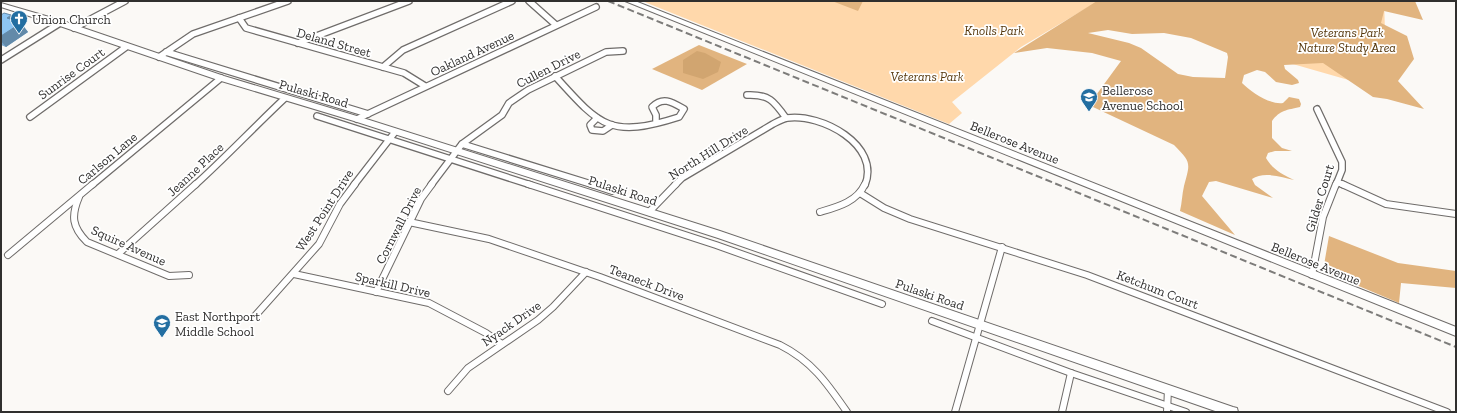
<svg xmlns="http://www.w3.org/2000/svg" width="1457" height="413" font-family="'Zilla Slab',serif">
	<rect width="100%" height="100%" fill="#fbf9f6"/>
	<path fill="#ffd8ab" d="M642,1H1384L1387,91L1090,6L1021,47L952,102L962,113L949,124Z"/>
	<g fill="#e1b47f" fill-rule="evenodd">
		<path d="M832,1H863L858,11Z"/>
		<path d="M1097,1H1415L1423,20L1384,11L1381,23L1407,36L1414,59L1398,81L1424,109L1387,99L1373,97L1323,63L1284,65L1285,69L1298,80L1299,83L1292,85L1276,82L1265,72L1257,70L1244,75L1242,83C1251,92 1270,105 1283,103L1289,97L1299,99L1301,104L1300,107C1287,110 1280,110 1272,121V138L1282,148L1292,151H1275L1268,153L1266,158C1273,170 1282,174 1294,180C1282,177 1263,171 1252,179L1255,185L1273,198L1216,181L1209,182L1202,196L1235,235L1180,211C1182,203 1182,194 1184,186C1190,163 1192,163 1174,145L1093,107L1091,102L1121,61L1092,53L1047,48L1014,53ZM1108,30L1132,34L1164,33L1191,38L1227,53L1228,57L1225,78L1193,77L1178,74L1141,48L1129,43L1088,33Z"/>
		<path d="M699,45L747,64L702,90L652,69Z"/>
		<path d="M1329,236L1398,263L1456,271V288L1401,283L1399,303L1323,271Z"/>
	</g>
	<path fill="#d1a570" d="M697,51L705,53L721,62L718,72L703,79L683,73V60Z"/>
	<g fill="none" stroke-linecap="round" stroke-linejoin="round">
		<defs>
			<g id="street-far1">
				<path d="M529,1L556,25"/>
				<path d="M239,18L246,28L404,73L425,86"/>
				<path d="M74,28L125,1"/>
				<path d="M298,43L409,1"/>
				<path d="M166,52L368,114"/>
				<path d="M159,57L193,34L288,1"/>
				<path d="M1,60L60,23"/>
				<path d="M383,67L403,50L512,1"/>
				<path d="M555,76C600,126 610,139 679,117L684,109C672,102 663,96 652,107L656,115V123"/>
				<path d="M747,95C769,94 774,101 786,118"/>
				<path d="M1317,109L1342,162V170L1336,185"/>
				<path d="M317,116L531,185"/>
				<path d="M30,117L126,47"/>
				<path d="M597,118L590,125L592,130L603,131L612,125"/>
				<path d="M357,119L596,7"/>
				<path d="M462,144L594,185"/>
				<path d="M1337,182L1344,185"/>
				<path d="M92,185L221,78"/>
				<path d="M195,185C226,157 254,127 285,98"/>
				<path d="M354,185L395,132"/>
				<path d="M431,185L462,144L502,115L509,103L528,90L606,52L623,51"/>
				<path d="M675,185L682,178L773,124C777,122 782,119 787,118C821,113 881,145 865,185"/>
			</g>
			<g id="street">
				<path d="M528,184L716,245L882,304"/>
				<path d="M591,184L612,191"/>
				<path d="M1342,184L1386,204L1456,214"/>
				<path d="M860,193L884,208L910,219L1087,275L1447,412"/>
				<path d="M79,197C71,216 72,227 87,242L169,276L189,275"/>
				<path d="M649,212L676,184"/>
				<path d="M820,212C837,207 857,202 865,184"/>
				<path d="M409,222L489,239L600,277L780,345C812,361 827,383 847,412"/>
				<path d="M118,254L196,184"/>
				<path d="M8,255L93,184"/>
				<path d="M294,274L429,303L486,333L502,344"/>
				<path d="M1312,275L1323,217L1336,184"/>
				<path d="M376,292L421,199L432,184"/>
				<path d="M254,317L319,244L340,204L355,184"/>
				<path d="M932,321L1071,373L1186,412"/>
				<path d="M448,391L468,368L538,320L553,307L586,272"/>
				<path d="M955,412L1002,247"/>
				<path d="M1062,412L1071,373"/>
				<path d="M1167,412L1168,389"/>
			</g>
			<g id="secondary">
				<path d="M625,1H635L1456,327V336Z"/>
				<path d="M1,3L63,21L224,76L360,117L720,231L1233,407L1237,408L1238,412H1218L718,238L354,121L218,80L57,25L1,7Z"/>
			</g>
		</defs>
		<use href="#street-far1" stroke="#6f6c6a" stroke-width="8"/>
		<use href="#street" stroke="#6f6c6a" stroke-width="8"/>
		<use href="#secondary" stroke="#6f6c6a" stroke-width="2"/>
		<use href="#street-far1" stroke="#fff" stroke-width="5.5"/>
		<use href="#street" stroke="#fff" stroke-width="6"/>
		<use href="#secondary" fill="#fff" fill-rule="evenodd"/>
		<path stroke="#7d7c7a" stroke-width="2" stroke-dasharray="7 3.5" stroke-linecap="butt" d="M608,1L1456,347"/>
	</g>
	<path fill="#79a9d0" d="M1,15L21,23L28,32L6,47L1,45Z"/>
	<path fill="#638aa9" d="M11,15L19,24L21,23L28,32L6,47L1,41V36L7,18Z"/>
	<path fill="#8dc5f2" stroke="#638aa9" d="M4,13L11,15L7,18L21,23L1,36V15Z"/>
	<defs>
		<symbol id="church-pin" viewBox="-11 -11 22 30"><path d="M0 17L-7.5 6A9.5 9.5 0 1 1 7.5 6Z" fill="#236ea1" stroke="#fff"/><path d="M-1.2-6h2.4v3.5h3.3v2.4h-3.3V6h-2.4V-.1h-3.3v-2.4h3.3Z" fill="#fff"/></symbol>
		<symbol id="school-pin" viewBox="-11 -11 22 30"><path d="M0 17L-7.5 6A9.5 9.5 0 1 1 7.5 6Z" fill="#236ea1" stroke="#fff"/><path d="M0-5L7-2L0 1L-7-2ZM-4 1L0 2.5L4 1V4Q0 6-4 4Z" fill="#fff"/></symbol>
	</defs>
	<g fill-rule="evenodd">
		<use href="#church-pin" x="9" y="9" width="20" height="27"/>
		<use href="#school-pin" x="1079" y="87" width="20" height="27"/>
		<use href="#school-pin" x="152" y="313" width="20" height="27"/>
	</g>
	<g text-anchor="middle" stroke-width="3.5" stroke-linejoin="round" paint-order="stroke">
		<g font-size="13" fill="#302f2e" stroke="#fff" text-anchor="start">
			<text x="32" y="24">Union Church</text>
			<text x="1102" y="95">Bellerose<tspan x="1102" dy="15">Avenue School</tspan></text>
			<text x="175" y="321">East Northport<tspan x="175" dy="15">Middle School</tspan></text>
		</g>
		<g font-size="13" font-style="italic" fill="#57390e" stroke="#fff">
			<text x="994" y="35">Knolls Park</text>
			<text x="1347" y="37">Veterans Park<tspan x="1347" dy="15">Nature Study Area</tspan></text>
			<text x="927" y="81">Veterans Park</text>
		</g>
		<g font-size="13" fill="#302f2e" stroke="#fff">
			<text transform="translate(334 42) rotate(16)" y="5">Deland Street</text>
			<text transform="translate(472 53) rotate(-25)" y="5">Oakland Avenue</text>
			<text transform="translate(548 68) rotate(-27)" y="5">Cullen Drive</text>
			<text transform="translate(71 73) rotate(-36)" y="5">Sunrise Court</text>
			<text transform="translate(314 93) rotate(16)" y="5">Pulaski Road</text>
			<text transform="translate(1015 142) rotate(22)" y="5">Bellerose Avenue</text>
			<text transform="translate(708 152) rotate(-32)" y="5">North Hill Drive</text>
			<text transform="translate(107 158) rotate(-40)" y="5">Carlson Lane</text>
			<text transform="translate(195 169) rotate(-43)" y="5">Jeanne Place</text>
			<text transform="translate(623 190) rotate(18)" y="5">Pulaski Road</text>
			<text transform="translate(1319 198) rotate(-73)" y="5">Gilder Court</text>
			<text transform="translate(324 210) rotate(-57)" y="5">West Point Drive</text>
			<text transform="translate(398 225) rotate(-63)" y="5">Cornwall Drive</text>
			<text transform="translate(129 245) rotate(24)" y="5">Squire Avenue</text>
			<text transform="translate(1316 263) rotate(22)" y="5">Bellerose Avenue</text>
			<text transform="translate(647 282) rotate(21)" y="5">Teaneck Drive</text>
			<text transform="translate(393 284) rotate(13)" y="5">Sparkill Drive</text>
			<text transform="translate(1158 289) rotate(21)" y="5">Ketchum Court</text>
			<text transform="translate(930 294) rotate(19)" y="5">Pulaski Road</text>
			<text transform="translate(511 323) rotate(-35)" y="5">Nyack Drive</text>
		</g>
	</g>
	<rect width="1457" height="413" fill="none" stroke="#302f2e" stroke-width="4"/>
</svg>
